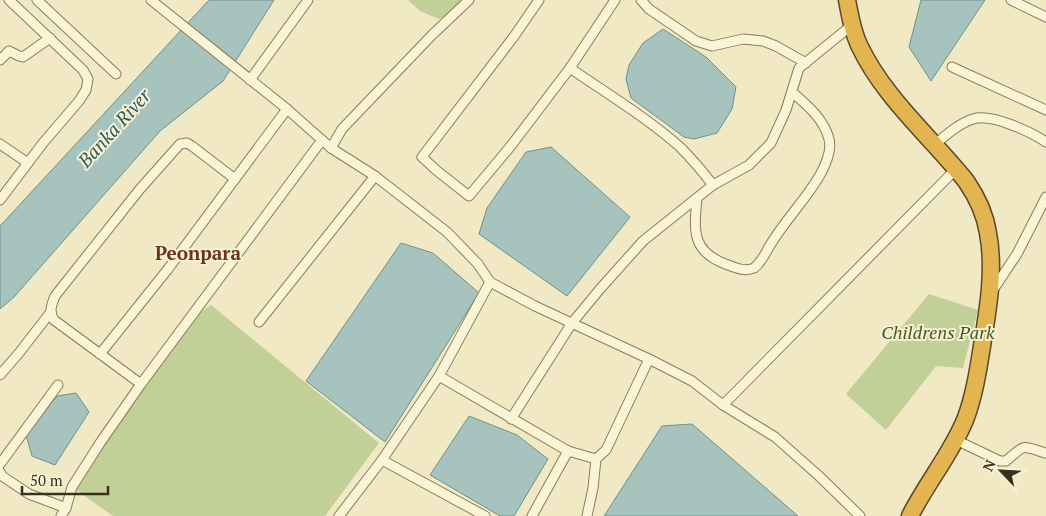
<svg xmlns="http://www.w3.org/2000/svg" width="1046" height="516" font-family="'PT Serif',serif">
	<rect width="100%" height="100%" fill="#f0e9c4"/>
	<g fill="#c2cf97">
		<path d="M408,0H470L462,8L439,19L420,11Z"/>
		<path d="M929,294L978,310L963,368L936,366L886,430L846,394Z"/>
		<path d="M211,305L379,443L325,516H113L72,487L193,317Z"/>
	</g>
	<g fill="#a6c3be" stroke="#6c928d">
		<path d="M209,0H274L223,81L160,131L14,297L0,309V226Z"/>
		<path d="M921,0H985L931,81L909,47Z"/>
		<path d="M663,29L706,57L736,87L732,109L717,133L694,139L684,137L631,98L626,79L629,65L643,43Z"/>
		<path d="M551,147L630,217L567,296L479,234L487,208L526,152Z"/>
		<path d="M401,243L433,253L479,293L385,442L306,381Z"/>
		<path d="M76,393L89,412L55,465L32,456L26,435L57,396Z"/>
		<path d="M469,416L517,435L548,459L514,516H500L430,475Z"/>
		<path d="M692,424L798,516H604L662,426Z"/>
	</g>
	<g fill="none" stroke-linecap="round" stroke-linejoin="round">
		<defs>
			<g id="street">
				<path d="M37,0L116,74"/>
				<path d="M151,0L287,109L331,148L375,176L447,232L478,264L490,282L535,306L649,359L692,381L723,405L775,437L819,476L860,516"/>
				<path d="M539,0L515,35L422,157L436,170L469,196L510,147L570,68L615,0"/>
				<path d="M641,0L649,9L696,41L712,46L743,39L763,41L776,46L806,63"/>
				<path d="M1011,0L1046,17"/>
				<path d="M0,60L9,51L19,56L23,57L50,38"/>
				<path d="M952,67L1046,110"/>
				<path d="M570,68C606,93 646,117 680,147C692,159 703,172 713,185"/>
				<path d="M250,80L308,0"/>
				<path d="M0,144L28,163"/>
				<path d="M934,145C946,135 958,124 973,119C991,113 1031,132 1046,142"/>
				<path d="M331,148L342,129L432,35L469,0"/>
				<path d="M697,198C694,231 691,252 728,265C736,268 745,272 754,268C761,263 765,254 769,247C784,221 805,201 820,175C825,166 832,150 829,139C824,119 807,105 792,92"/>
				<path d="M0,200L43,143L79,101L86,90L88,79L83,70L9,0"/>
				<path d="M993,290L1017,254L1046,197"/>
				<path d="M259,322L375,176"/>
				<path d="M100,354L168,269L287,109"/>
				<path d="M0,375L19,353L50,313"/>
				<path d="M439,376L568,451L532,516"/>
				<path d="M141,384L54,320C49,311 51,306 55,296L140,189L180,144L187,143L192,146L235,179"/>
				<path d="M723,405L956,169"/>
				<path d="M511,419L572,323L600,289L643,241L713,185L749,165L771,143L786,110L799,68L852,25"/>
				<path d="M956,440L1000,461H1006C1026,444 1020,445 1045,453"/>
				<path d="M568,451L596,459L606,450L649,359"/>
				<path d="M382,460L485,516"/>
				<path d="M0,464L58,385"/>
				<path d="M0,472L2,476L29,494L66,508"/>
				<path d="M61,516L66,508L72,487L100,443L141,384L322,140"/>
				<path d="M339,516L382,460L439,376L490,282"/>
				<path d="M587,516L593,488L596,459"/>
			</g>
			<path id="highway" d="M847,0C850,15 852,30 859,45C884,98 930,136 966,181C977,197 985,213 988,233C995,269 988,310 982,346C978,371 974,397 965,420C951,454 926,484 910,516"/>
		</defs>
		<use href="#street" stroke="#8c7b59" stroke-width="11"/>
		<use href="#highway" stroke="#5a482d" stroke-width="19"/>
		<use href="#street" stroke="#faf4d7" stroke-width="9"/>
		<use href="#highway" stroke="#e3b550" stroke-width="16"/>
	</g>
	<g text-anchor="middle" stroke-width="4" stroke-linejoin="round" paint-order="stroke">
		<g font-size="18" font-style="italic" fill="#455923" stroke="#f7f1d4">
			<text x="938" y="339">Childrens Park</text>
		</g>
		<g font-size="19" font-style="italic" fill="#2c595c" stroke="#f7f1d4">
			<text transform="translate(114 128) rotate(-48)" y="7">Banka River</text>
		</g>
		<g font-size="19" font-weight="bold" fill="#6a351b" stroke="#f7f1d4">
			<text x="198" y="260">Peonpara</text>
		</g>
	</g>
	<g transform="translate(1001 471) rotate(295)" stroke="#f7f1d4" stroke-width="4" paint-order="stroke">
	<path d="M0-4L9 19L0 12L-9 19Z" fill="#3b301e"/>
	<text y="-8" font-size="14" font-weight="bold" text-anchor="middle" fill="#3b301e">N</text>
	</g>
	<path d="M22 486v8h86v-8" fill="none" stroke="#3b301e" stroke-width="2.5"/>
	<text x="30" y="486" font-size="15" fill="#3b301e" stroke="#f7f1d4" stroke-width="4" paint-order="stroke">50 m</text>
</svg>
